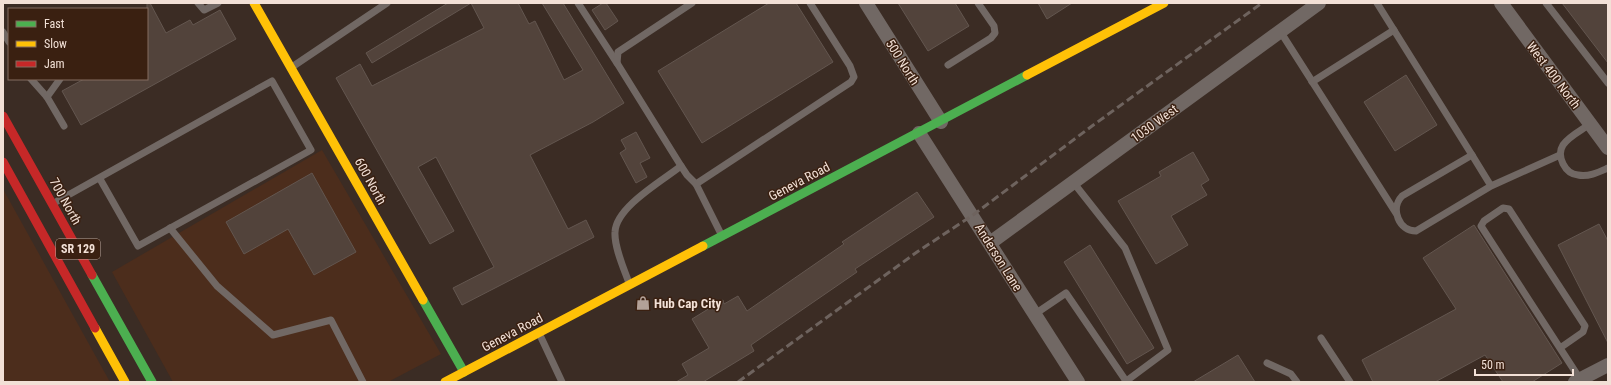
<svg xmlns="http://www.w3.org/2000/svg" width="1611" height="385" font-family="'Roboto Condensed',sans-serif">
	<rect width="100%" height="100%" fill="#3b2c24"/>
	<g fill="#4c2d1c">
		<path d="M322,150L441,354L388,382H173L112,272Z"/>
		<path d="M3,189L110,382H3Z"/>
	</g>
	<g fill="#52433b" stroke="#63564f">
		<path d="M147,3H150L166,33L190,20L193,25L220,10L236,39L81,125L62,91L84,79H147Z"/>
		<path d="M448,3H471L372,63L366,53Z"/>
		<path d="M471,3H518L529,24L535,21L564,80L583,70L542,3H563L624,103L593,122L530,155L568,229L586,220L594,237L462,305L453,288L494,267L436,157L418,167L454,231L430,244L336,78L360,64L372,86L484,28Z"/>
		<path d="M603,3H606L618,21L605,30L592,10Z"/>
		<path d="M769,3H796L833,62L702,143L658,71Z"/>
		<path d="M898,3H955L969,26L928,51Z"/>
		<path d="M1038,3H1072L1047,19Z"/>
		<path d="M1562,3H1608V63Z"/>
		<path d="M1406,75L1437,125L1395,151L1364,102Z"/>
		<path d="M636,132L650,158L640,163L647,177L636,183L620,153L626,149L621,140Z"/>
		<path d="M1193,152L1209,180L1201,185L1207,195L1171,216L1188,245L1156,264L1118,201L1161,176L1159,172Z"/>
		<path d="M312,173L356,252L314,275L288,229L244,254L226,222Z"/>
		<path d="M917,192L934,217L855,269L857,272L751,345L754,351L703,382H676L688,375L682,364L709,348L692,319L723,300L724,304L738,296L747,311L844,244L842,242Z"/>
		<path d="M1599,224L1608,241V343L1558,245Z"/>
		<path d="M1474,225L1562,363L1532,382H1503L1485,355L1435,382H1373L1362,360L1456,309L1423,258Z"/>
		<path d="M1090,245L1154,348L1127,364L1064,262Z"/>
		<path d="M1238,355L1255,382H1193Z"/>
	</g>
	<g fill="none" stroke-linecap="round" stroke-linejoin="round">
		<g stroke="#716864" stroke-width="7">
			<path d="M198,3L204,10L218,3"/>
			<path d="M578,3L617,63"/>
			<path d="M1377,3L1472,155"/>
			<path d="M1546,3L1608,83"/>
			<path d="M1280,31L1396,213"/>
			<path d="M3,32L9,42"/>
			<path d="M948,65L991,38L995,33L994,26L978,3"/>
			<path d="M292,67L387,3"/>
			<path d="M31,79L47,97L64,126"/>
			<path d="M1312,82L1394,30"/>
			<path d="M47,97L60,79"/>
			<path d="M1590,124C1582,130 1569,136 1563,145C1556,156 1565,174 1578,175C1589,177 1599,172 1608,168"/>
			<path d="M681,166L617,63L618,52L692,3"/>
			<path d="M1073,182L1125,248L1168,350L1125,382"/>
			<path d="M696,184L721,234"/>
			<path d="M1491,186L1472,155L1402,196C1390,209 1399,231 1416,231L1491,186L1560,155"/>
			<path d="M54,203L272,81L311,150L138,246L100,179"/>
			<path d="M170,228L217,286L273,335L331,320L363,382"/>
			<path d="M629,283C624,269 614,247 615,232C616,207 662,181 681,166L687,175L696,184L851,82L854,77L850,66L810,3"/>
			<path d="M1035,314L1066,293L1126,381"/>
			<path d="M539,333L562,382"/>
			<path d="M1321,338L1350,382"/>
			<path d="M1560,348L1583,332L1585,326L1509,209L1503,208L1484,221L1481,226L1580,379"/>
			<path d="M1267,363L1291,374L1297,382"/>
		</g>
		<g stroke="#716864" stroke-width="14">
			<path d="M866,3L941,122"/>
			<path d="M1501,3L1608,148"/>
			<path d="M919,133L1078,382"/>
			<path d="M990,243L1319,3"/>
			<path d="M1575,382L1608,365"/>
		</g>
		<g stroke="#4caf50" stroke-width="9">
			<path d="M703,246L1027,75"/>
			<path d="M92,275L152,382"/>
			<path d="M423,300L464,372"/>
		</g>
		<g stroke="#ffc107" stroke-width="9">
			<path d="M254,3L423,300"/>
			<path d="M1027,75L1164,3"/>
			<path d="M95,328L125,382"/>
			<path d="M445,382L703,246"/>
		</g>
		<g stroke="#c62828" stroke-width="9">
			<path d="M3,116L92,275"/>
			<path d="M3,162L95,328"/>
		</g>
		<path stroke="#6e635e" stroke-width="3" stroke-dasharray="8 4" stroke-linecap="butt" d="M738,382L917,252L973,215L1092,126L1262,3"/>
	</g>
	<defs>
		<symbol id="shop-bare" viewBox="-9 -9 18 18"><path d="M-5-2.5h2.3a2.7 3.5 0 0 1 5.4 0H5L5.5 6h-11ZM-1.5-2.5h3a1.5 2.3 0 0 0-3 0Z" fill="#b2a198" stroke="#3a2011" stroke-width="2.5" paint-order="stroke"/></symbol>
	</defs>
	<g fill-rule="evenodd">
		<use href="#shop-bare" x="633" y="293" width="20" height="20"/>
	</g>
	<g text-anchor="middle" stroke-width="3" stroke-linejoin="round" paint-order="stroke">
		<rect fill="#3a2011" stroke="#bba69b" stroke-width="1" x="56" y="239" width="44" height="20" rx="3"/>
		<g font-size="12" font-weight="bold" fill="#f2e0d6">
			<text x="78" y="253">SR 129</text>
		</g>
		<g font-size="13" fill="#f2e0d6" stroke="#3a2011">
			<text transform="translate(903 62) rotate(58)" y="5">500 North</text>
			<text transform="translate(1554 75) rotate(53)" y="5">West 400 North</text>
			<text transform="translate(1154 123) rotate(-36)" y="5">1030 West</text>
			<text transform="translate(371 181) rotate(61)" y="5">600 North</text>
			<text transform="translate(799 181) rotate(-28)" y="5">Geneva Road</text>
			<text transform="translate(66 201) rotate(61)" y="5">700 North</text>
			<text transform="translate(999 257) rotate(58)" y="5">Anderson Lane</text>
			<text transform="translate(512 332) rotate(-28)" y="5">Geneva Road</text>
		</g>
		<g font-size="13" font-weight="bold" fill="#f2e0d6" stroke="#3a2011" text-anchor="start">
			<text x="654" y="308">Hub Cap City</text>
		</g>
	</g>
	<rect width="1611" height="385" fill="none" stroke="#f2e0d6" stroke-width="8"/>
	<rect x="8" y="8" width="140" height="72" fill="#3a2011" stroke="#846d60"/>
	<rect x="16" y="21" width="20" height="6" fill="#4caf50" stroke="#846d60"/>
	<text x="44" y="28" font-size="12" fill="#f2e0d6">Fast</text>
	<rect x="16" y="41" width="20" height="6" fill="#ffc107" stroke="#846d60"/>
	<text x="44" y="48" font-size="12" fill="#f2e0d6">Slow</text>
	<rect x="16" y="61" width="20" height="6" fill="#c62828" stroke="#846d60"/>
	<text x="44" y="68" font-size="12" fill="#f2e0d6">Jam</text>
	<path d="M1475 369v6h98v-6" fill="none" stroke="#f2e0d6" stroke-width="2"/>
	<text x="1481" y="369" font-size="12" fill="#f2e0d6" stroke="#3a2011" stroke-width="3" paint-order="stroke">50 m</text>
</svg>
